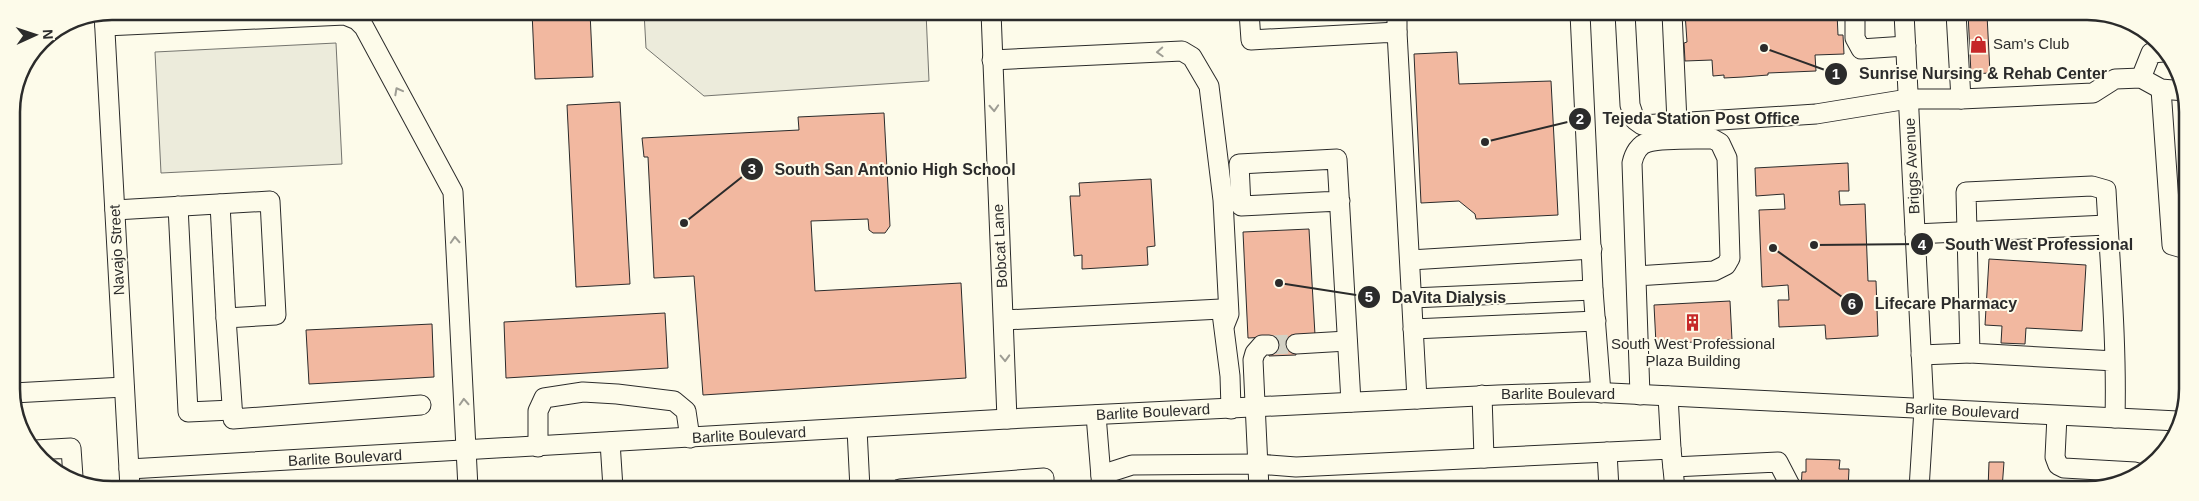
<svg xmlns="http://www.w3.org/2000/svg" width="2199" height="501" font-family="Arial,sans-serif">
	<rect width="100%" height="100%" fill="#fdfbea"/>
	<g fill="#ecebdb" stroke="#74746e">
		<path d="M644,12H926L929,81L704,96L646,48Z"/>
		<path d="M336,43L342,164L161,173L155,52Z"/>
	</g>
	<g fill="#f2b8a0" stroke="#2b2b2b">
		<path d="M532,12H590L593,77L535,79Z"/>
		<path d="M1685,13H1837L1838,35H1843L1844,54L1815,55L1816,71L1768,73V75L1743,77L1724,78V75L1713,76L1712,60L1685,61L1684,43L1687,42Z"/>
		<path d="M1968,13H2024L1987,15L1990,73L1971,74Z"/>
		<path d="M1457,52L1459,84L1551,81L1558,215L1476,219L1475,214L1459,201L1421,203L1414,54Z"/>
		<path d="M620,102L630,284L576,287L567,105Z"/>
		<path d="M884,113L890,226L885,233H873L869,230L868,219L811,221L815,291L961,283L966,378L703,395L694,276L654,278L648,157H644L642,138L799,130L798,117Z"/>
		<path d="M1848,163L1849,191H1839L1840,205L1865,204L1868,281H1876L1878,336L1826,339L1825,325L1779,327L1778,300H1789L1788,285L1762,287L1759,210L1785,209L1784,194L1756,196L1755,168Z"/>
		<path d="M1151,179L1155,246L1147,247L1148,265L1082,269V255L1074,256L1070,196H1080L1079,183Z"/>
		<path d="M1309,229L1315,335L1295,336L1296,355L1269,356L1268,337L1248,338L1243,232Z"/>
		<path d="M1989,259L2086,265L2082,331L2026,328L2025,344L2001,343L2002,326L1985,325Z"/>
		<path d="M1730,301L1732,340L1656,344L1654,305Z"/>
		<path d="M665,313L668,368L506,378L504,322Z"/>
		<path d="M432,324L434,377L309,384L306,330Z"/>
		<path d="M1806,459L1840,460L1839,469H1849L1848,489H1801L1802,472H1806Z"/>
		<path d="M1989,462H2004L2002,489H1988Z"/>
		<path d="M1184,482L1186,483L1182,489H1163L1159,485L1160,483L1172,488Z"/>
	</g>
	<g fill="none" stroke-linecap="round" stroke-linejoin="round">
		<path stroke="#d3d1c4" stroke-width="19" stroke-dasharray="19 9" stroke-linecap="butt" d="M1269,345L1296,344"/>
		<defs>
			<g id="minor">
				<path d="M991,12L1007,419"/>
				<path d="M1249,12L1251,40L1397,32L1417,399"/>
				<path d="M1397,12V32"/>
				<path d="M104,13L130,488"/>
				<path d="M1580,13L1593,290L1601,393"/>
				<path d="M1625,13L1630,105L1635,120L1642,125L1816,114L1908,99H1961L2093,93L2115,79L2141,78L2161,89L2185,91"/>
				<path d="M1672,13L1677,122"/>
				<path d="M1855,13V38L1861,49L1906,46"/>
				<path d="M1904,13L1924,409L1919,489"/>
				<path d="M1956,13L1961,99"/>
				<path d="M105,26L345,15L357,20L364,27L453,192L468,488"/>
				<path d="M992,60L1182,51L1192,57L1209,86L1223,200L1229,314L1225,324"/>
				<path d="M2141,78L2151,53L2164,52"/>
				<path d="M2161,89L2172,245L2186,249"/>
				<path d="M1340,201L1241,206L1239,164L1337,159L1351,402"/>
				<path d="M220,204L226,318"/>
				<path d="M178,206L188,412L232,410"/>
				<path d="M115,210L270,201L276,315L226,318L233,419L421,405"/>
				<path d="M1915,234L2107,225"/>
				<path d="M1410,260L1592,249"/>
				<path d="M1636,276L1714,271L1726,265L1730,258L1727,158L1720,143L1713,139C1697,139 1662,138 1649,142C1639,144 1634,154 1632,163L1640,395"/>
				<path d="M1412,298L1593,290"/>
				<path d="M1222,313L1230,376L1231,409"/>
				<path d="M1004,320L1221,309"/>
				<path d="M1413,329L1596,321"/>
				<path d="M1296,344L1347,341"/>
				<path d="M1921,355L1970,353"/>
				<path d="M13,393L124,387"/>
				<path d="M1482,395L1484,458"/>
				<path d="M1668,396L1671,449"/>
				<path d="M1096,415L1102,489"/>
				<path d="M2057,416L2055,457L2058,465L2064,468L2135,472"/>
				<path d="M2115,418C2117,343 2110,266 2106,190L2092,186L1966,192L1970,353L2115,361"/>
				<path d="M857,429L860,489"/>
				<path d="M610,442L613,488"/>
				<path d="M538,447V411L544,398L583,392L617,394L674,401L686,411L690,438"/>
				<path d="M35,450L71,448L73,477"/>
				<path d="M1607,452L1609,489"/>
				<path d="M1673,467L1778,462L1792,489"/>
				<path d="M129,469L1007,419L1498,395L1590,392L2178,421"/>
				<path d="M1101,475L1132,465L1257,464L1296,467L1671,449L1675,489"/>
				<path d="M900,489L1044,478V489"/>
				<path d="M1259,489L1253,360L1255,353L1262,345H1269"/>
			</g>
		</defs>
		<use href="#minor" stroke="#2b2b2b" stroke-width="21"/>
		<use href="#minor" stroke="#fdfbea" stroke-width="19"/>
	</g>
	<defs><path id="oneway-chevron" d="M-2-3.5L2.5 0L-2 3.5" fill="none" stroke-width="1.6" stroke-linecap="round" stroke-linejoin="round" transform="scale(1.25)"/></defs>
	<g stroke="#9e9d94">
		<use href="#oneway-chevron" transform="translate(1160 52) rotate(177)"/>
		<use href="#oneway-chevron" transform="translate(398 91) rotate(-118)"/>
		<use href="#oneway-chevron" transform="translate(994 108) rotate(87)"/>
		<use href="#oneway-chevron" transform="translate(455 240) rotate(-93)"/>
		<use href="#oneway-chevron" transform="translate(1005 358) rotate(88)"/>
		<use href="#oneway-chevron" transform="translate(464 402) rotate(-93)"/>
	</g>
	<defs>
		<symbol id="shop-bare" viewBox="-9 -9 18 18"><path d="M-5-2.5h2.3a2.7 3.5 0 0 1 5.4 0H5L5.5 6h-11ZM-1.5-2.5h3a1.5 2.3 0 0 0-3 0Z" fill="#c62828" stroke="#fdfbea" stroke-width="2.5" paint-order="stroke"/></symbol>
		<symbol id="building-bare" viewBox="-9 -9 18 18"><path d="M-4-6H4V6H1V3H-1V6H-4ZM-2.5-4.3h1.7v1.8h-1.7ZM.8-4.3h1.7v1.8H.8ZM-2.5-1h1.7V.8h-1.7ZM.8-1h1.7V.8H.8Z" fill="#c62828" stroke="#fdfbea" stroke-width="2.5" paint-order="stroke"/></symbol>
	</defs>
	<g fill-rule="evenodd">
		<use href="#shop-bare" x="1966" y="32" width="25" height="25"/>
		<use href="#building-bare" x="1680" y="310" width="25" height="25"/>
	</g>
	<g text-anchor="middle" stroke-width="4" stroke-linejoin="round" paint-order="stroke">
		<g font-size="15" fill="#2b2b2b" stroke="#fdfbea" text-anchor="start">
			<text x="1993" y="49">Sam's Club</text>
			<text x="1693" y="349" text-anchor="middle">South West Professional<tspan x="1693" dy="17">Plaza Building</tspan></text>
		</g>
		<g font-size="15" fill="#2b2b2b" stroke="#fdfbea">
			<text transform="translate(1912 166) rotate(-93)" y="5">Briggs Avenue</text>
			<text transform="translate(1000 246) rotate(-93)" y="5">Bobcat Lane</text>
			<text transform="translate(117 250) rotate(-93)" y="5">Navajo Street</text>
			<text x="1558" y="399">Barlite Boulevard</text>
			<text transform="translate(1962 411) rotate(3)" y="5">Barlite Boulevard</text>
			<text transform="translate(1153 412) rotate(-3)" y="5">Barlite Boulevard</text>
			<text transform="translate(749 435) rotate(-3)" y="5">Barlite Boulevard</text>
			<text transform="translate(345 458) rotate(-3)" y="5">Barlite Boulevard</text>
		</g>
	</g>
	<path d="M0 0H2199V501H0ZM112 20H2087A92 92 0 0 1 2179 112V389A92 92 0 0 1 2087 481H112A92 92 0 0 1 20 389V112A92 92 0 0 1 112 20Z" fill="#fdfbea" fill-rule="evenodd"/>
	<path fill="none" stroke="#2b2b2b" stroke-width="2.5" d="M112 20H2087A92 92 0 0 1 2179 112V389A92 92 0 0 1 2087 481H112A92 92 0 0 1 20 389V112A92 92 0 0 1 112 20Z"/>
	<path fill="none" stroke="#2b2b2b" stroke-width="2" d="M1764 48L1836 74M1485 142L1580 119M684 223L752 169M1814 245L1922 244M1279 283L1369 297M1773 248L1852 304"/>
	<g fill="#2b2b2b" stroke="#fdfbea" stroke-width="2">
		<circle cx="1764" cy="48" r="5"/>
		<circle cx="1485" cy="142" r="5"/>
		<circle cx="684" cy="223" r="5"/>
		<circle cx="1814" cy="245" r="5"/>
		<circle cx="1279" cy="283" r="5"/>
		<circle cx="1773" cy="248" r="5"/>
		<circle cx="1836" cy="74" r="12"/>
		<circle cx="1580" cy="119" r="12"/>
		<circle cx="752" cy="169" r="12"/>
		<circle cx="1922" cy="244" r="12"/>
		<circle cx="1369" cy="297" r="12"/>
		<circle cx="1852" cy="304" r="12"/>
	</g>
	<g font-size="15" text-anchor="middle" font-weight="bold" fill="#fff">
		<text x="1836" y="79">1</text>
		<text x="1580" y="124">2</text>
		<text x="752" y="174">3</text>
		<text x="1922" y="250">4</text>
		<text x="1369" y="302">5</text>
		<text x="1852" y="309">6</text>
	</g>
	<g font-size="16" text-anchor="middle" font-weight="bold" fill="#2b2b2b" stroke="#fdfbea" stroke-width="4" stroke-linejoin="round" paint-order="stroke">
		<text x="1983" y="79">Sunrise Nursing &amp; Rehab Center</text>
		<text x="1701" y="124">Tejeda Station Post Office</text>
		<text x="895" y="175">South San Antonio High School</text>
		<text x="2039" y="250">South West Professional</text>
		<text x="1449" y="303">DaVita Dialysis</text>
		<text x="1946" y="309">Lifecare Pharmacy</text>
	</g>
	<g transform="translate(35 35) rotate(87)" stroke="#fdfbea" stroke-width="4" paint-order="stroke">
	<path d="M0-4L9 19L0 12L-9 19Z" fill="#2b2b2b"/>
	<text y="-8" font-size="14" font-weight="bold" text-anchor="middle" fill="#2b2b2b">N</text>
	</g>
</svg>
